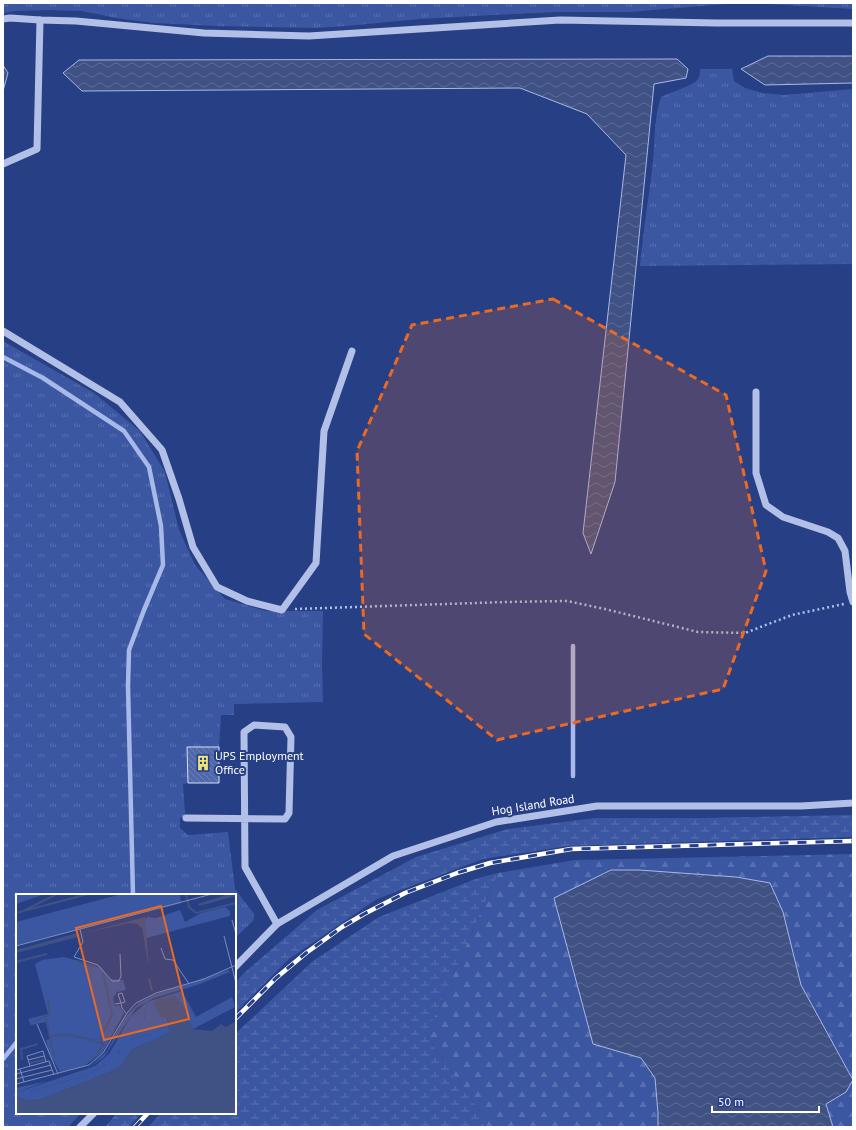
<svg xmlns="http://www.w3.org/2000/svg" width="856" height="1130" font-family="'PT Sans',sans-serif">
	<defs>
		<pattern id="grass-tufts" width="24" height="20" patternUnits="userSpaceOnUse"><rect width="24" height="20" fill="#3c57a2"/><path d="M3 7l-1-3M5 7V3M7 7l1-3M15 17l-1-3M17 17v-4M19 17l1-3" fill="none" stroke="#5970b0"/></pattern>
		<pattern id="forest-firs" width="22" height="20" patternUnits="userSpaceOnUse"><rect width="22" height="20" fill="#3c57a2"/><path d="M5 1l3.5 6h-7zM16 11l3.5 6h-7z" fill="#5970b0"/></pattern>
		<pattern id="wetland-marsh" width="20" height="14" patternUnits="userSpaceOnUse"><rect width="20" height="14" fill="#3c57a2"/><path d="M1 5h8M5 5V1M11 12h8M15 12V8" fill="none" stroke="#5970b0"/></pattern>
		<pattern id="water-waves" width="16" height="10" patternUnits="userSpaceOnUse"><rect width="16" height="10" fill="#405184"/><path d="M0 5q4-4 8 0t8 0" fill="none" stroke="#5d6b96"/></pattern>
		<pattern id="building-back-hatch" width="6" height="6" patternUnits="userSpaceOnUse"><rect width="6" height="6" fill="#5069ad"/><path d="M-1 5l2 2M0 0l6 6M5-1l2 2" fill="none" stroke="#6a80b9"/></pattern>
	</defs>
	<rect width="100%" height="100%" fill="#273f85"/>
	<g fill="url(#grass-tufts)">
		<path d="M3,3H738L629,12H558L492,15L420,19L346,26L316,28L217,26L154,23L116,18L82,11L49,10L16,11L3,13Z"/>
		<path d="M755,3H853V9Z"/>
		<path d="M700,69H732L734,81L745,88L762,93L784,95L853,89V264L640,266C643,231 649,197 653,162C655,141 654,117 661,97C669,93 695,85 698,79C700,76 700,72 700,69Z"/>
		<path d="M3,341L94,393L140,431L165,472L179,530L195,565L225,599L266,611H323L322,664L323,702L234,704V715H221L219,747H187L188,783L183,784L185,813L183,817L180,818V828L188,835L228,832L235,889L254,914V918L253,921L235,938V895H17V1113H81L68,1127H3Z"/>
	</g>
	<path fill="url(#forest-firs)" d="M853,854V1127H833L826,1104L846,1092L853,1080L801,985L783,912L770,883L736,877L639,870H611L554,898L593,1043L641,1058L655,1078L658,1113V1127H483L486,1119L426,1036L498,873L575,860Z"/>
	<g fill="url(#wetland-marsh)">
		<path d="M853,815V837L568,846L483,859L377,899L289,959L235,1013V983L244,973L317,910L416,857L508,829L595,818H701Z"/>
		<path d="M498,873L426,1036L486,1119L483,1127H148L161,1113H235V1034L313,961L379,917L478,878Z"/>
		<path d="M117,1113H142L129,1127H105Z"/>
	</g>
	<g fill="url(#water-waves)" stroke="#a7b9e8">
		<path d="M768,56H853V83L765,85L741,69Z"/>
		<path d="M677,59L688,69L686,78L654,84L615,482L591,554L583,533L626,155L587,114L520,88L82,91L63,73L79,60Z"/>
		<path d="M3,65L8,73L3,91Z"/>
		<path d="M611,870H639L736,877L770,883L783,912L801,985L853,1080L846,1092L826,1104L833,1127H658V1113L655,1078L641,1058L593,1044L554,898Z"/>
	</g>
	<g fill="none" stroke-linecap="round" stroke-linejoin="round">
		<g stroke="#a7b9e8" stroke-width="4.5">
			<path d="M3,357L43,378L124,431L149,467L161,526L163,565L144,610L129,650L128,686L133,895"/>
			<path d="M573,776V646"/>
			<path d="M3,1059L17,1042"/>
		</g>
	</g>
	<path fill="url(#building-back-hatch)" stroke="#d6def6" d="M187,747H219V783H188Z"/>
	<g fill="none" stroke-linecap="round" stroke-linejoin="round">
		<path stroke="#b2c0e8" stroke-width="2.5" stroke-dasharray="2 3" stroke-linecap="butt" d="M295,609L506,602L567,601L605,609L698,632L745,633L792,615L844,604"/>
		<g stroke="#b2c0e8" stroke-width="7">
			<path d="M3,19L10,18L40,20L76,21L204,33L309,36L560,20L717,23H853"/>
			<path d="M3,164L37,149L40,20"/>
			<path d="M3,331L120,402L162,450L179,499L193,547L217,587L247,601L282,610L316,563L324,431L352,351"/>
			<path d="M756,392V473L766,505L783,517L828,532L838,538L845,551L850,592L853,602"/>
			<path d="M186,818L285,819L289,813L291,737L285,727L254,725L244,732L245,867L277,924"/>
			<path d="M235,967L277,924L393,856L496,822L597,806H801L853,803"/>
			<path d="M80,1127L94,1113"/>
		</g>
		<defs>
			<g id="rail">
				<path d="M235,1019L276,978L306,953L342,927L364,914L405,893L457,873L490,863L571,849L853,841"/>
				<path d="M135,1127L148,1113"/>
			</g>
		</defs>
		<use href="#rail" stroke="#fff" stroke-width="4.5"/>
		<use href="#rail" stroke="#273f85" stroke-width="3" stroke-dasharray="9" stroke-linecap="butt"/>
	</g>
	<path fill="#ea6a24" fill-opacity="0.2" stroke="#ea6a24" stroke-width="3" stroke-dasharray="8 5" stroke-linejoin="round" d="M553,299L726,395L766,571L723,689L497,740L364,634L357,451L412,325Z"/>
	<defs>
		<symbol id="building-bare" viewBox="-9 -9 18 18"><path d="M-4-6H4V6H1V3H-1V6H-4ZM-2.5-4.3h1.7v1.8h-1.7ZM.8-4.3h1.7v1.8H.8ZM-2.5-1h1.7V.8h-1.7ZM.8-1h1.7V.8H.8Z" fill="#f0e378" stroke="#273f85" stroke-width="2.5" paint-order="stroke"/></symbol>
	</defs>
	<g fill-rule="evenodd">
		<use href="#building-bare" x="192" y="752" width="22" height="22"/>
	</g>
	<g text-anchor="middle" stroke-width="4" stroke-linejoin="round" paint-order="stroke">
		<g font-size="12" fill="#fff" stroke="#273f85" text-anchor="start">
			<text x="215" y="760">UPS Employment<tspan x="215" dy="14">Office</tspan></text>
		</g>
		<g font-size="12" fill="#fff" stroke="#273f85">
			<text transform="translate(533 805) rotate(-9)" y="4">Hog Island Road</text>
		</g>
	</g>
	<g transform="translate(16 894)">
		<rect width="220" height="220" fill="#273f85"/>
		<path d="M0,0H29L0,10ZM106,0H164L165,9L0,52V28ZM209,13L214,17V22L130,44L128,28L131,23L140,24L164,16L169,28L185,19ZM48,63L85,73L93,85L107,86L110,96L101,98L97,104L99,112L103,111L108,119L86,159L68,172L44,178L32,157L30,146L34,145L30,128L15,131L12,125L32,120L19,70L26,66ZM43,139L83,146L85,142L87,151L75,146Z" fill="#3c57a2" fill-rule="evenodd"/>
		<path d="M166,97L180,123L216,103L219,113L177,135L170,123L172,120L161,105L150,123L154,133L153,139L115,156L107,170L99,176L26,205L12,207L0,202V194L31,187L2,198H12L71,181L94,168L114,146L135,140L128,126L131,108Z" fill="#3c57a2"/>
		<path d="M212,76L214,78L181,91L138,104L120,114L88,163L74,173L91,157L108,124L123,109L140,100ZM131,108L128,126L136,133L135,140L114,146L111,154L102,158L100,165L71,181L12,198H2L79,172L93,160L115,122ZM43,139L83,146L86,141L89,148L83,154L85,150L75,146L40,141Z" fill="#3c57a2"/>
		<path d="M212,0L220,2L183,12L182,10ZM129,23L133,74L126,34L121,30L114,29L68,39ZM61,39L62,43L0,59V56ZM159,102L172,120L170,123L177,135L196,137L205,130L210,133L220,127V220H0V202L12,207L26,205L99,176L107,170L115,156L153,139L152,125L145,123L137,109L142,105Z" fill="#405184"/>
		<path fill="none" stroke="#405184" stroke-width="2" d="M170,0L173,13M173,13L180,19L220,9M7,17L41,0M0,19L72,0M60,67L82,73M0,68L31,60M133,84L136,97M30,124L38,163M15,128L34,121L32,106M35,142L54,141L88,150M85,149L86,141L96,121L87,78M78,164L88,150M6,166L5,155L22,150M14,169L28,166"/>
		<path fill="none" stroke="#7d8cb6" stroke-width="1" d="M216,26L220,40M64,35L67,48L58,63L82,71L96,87H103L105,82L104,60M208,42L220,89M0,52L196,0M145,54L149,65L157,66L173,90M99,110L105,109L109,108L106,99L102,100L105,109L106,114L110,119M21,130L42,180M12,166L28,162M14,172L11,162L27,157L30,168M4,175L8,188M0,176L33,167L38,181M0,180L35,171M0,185L36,176M0,190L73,171L87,159L111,119L120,109L140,99L188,85L220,71"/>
		<path fill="#ea6a24" fill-opacity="0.15" stroke="#ea6a24" stroke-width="2" d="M145,12L173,125L88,146L60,34Z"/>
		<rect width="220" height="220" fill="none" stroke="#fff" stroke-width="2"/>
	</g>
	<rect width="856" height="1130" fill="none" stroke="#ffffff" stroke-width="8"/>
	<path d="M712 1106v6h107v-6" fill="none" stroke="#ffffff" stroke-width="2"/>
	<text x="718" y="1106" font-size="12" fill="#ffffff" stroke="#273f85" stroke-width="3" paint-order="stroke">50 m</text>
</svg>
